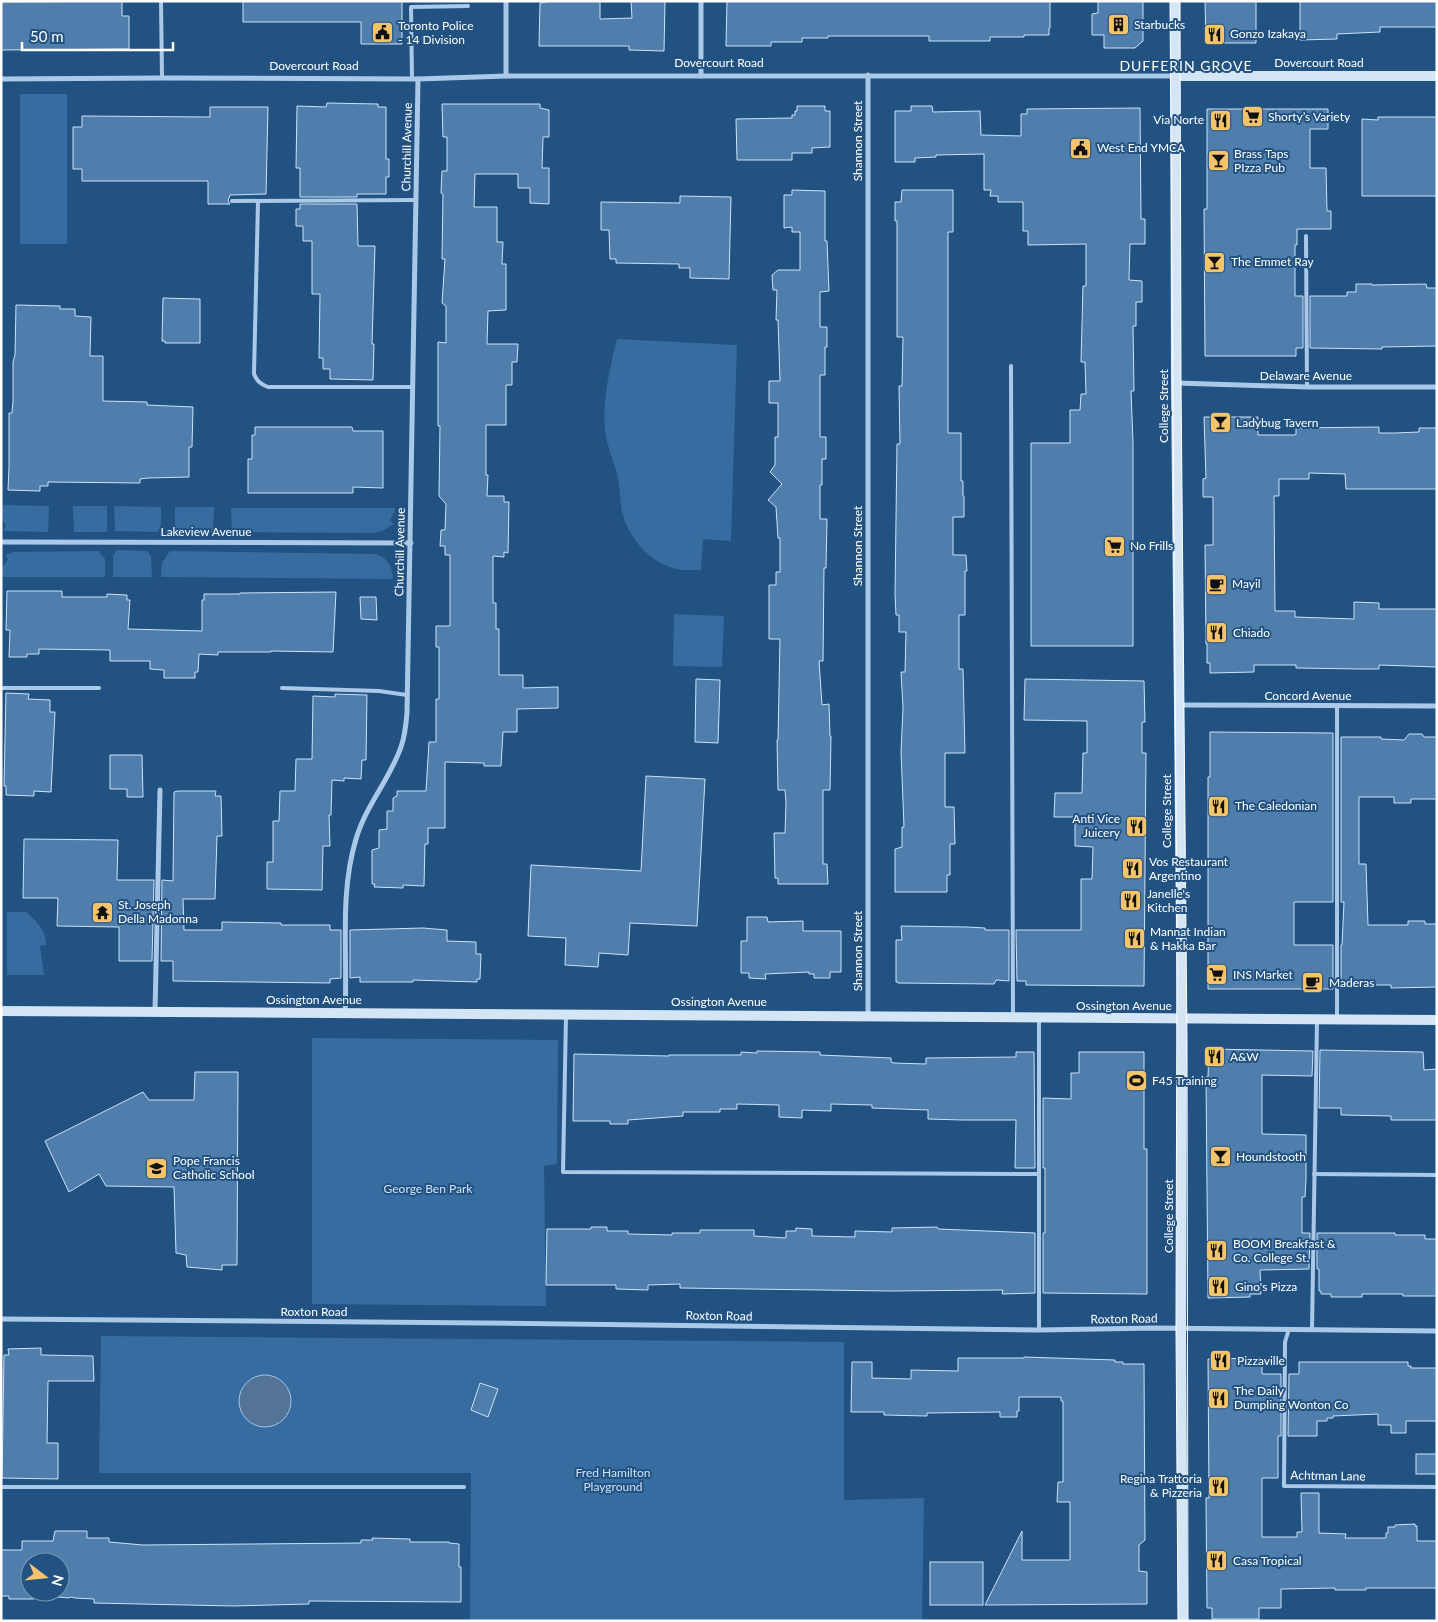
<svg xmlns="http://www.w3.org/2000/svg" width="1438" height="1622" font-family="Lato,sans-serif">
	<rect width="100%" height="100%" fill="#225282"/>
	<g fill="#376ca0">
		<rect x="20" y="94" width="47" height="150"/>
		<path d="M617,339L737,345L731,541L703,539L701,570C694,570 688,570 682,570C652,566 629,539 622,512C620,501 620,489 618,478C615,463 606,444 605,430C602,403 610,366 617,339Z"/>
		<path d="M3,505L49,506L48,532L3,531L6,526L1,517Z"/>
		<path d="M73,506H107V532H74Z"/>
		<path d="M114,506L161,507V526L158,532L115,531Z"/>
		<path d="M175,507H214L213,532H178L175,526Z"/>
		<path d="M231,508H395L394,513L390,520L394,524L382,531L374,533L232,532Z"/>
		<path d="M117,550L147,551L151,556L152,577H113V556Z"/>
		<path d="M98,551L105,559V577H2V568L8,559L5,555L13,552Z"/>
		<path d="M170,551L376,554C388,558 392,566 393,579L161,577L162,563Z"/>
		<path d="M674,614L724,616L722,667L673,666Z"/>
		<path d="M7,912H26C36,920 47,932 46,945L40,946L44,975H7Z"/>
		<path d="M312,1038L558,1040L557,1164L544,1166L546,1306L312,1304Z"/>
		<path d="M101,1336L844,1342V1500L924,1498L922,1621L470,1620L471,1473H99Z"/>
	</g>
	<circle fill="#537497" stroke="#9ec5e9" cx="265" cy="1401" r="26"/>
	<g fill="#4f7eac" stroke="#cde2f6" fill-rule="evenodd">
		<path d="M122,1V16H129V49L1,50V2Z"/>
		<path d="M243,1H402V44H361V22H243Z"/>
		<path d="M547,1H600V19L632,18L631,1H665L664,51L629,50V46H539L540,3L547,2Z"/>
		<path d="M727,1H1050V28H1049V35H1024V37H990V41H929V36H828V38H802V42H771V46H726Z"/>
		<path d="M1098,1H1143V41L1135,48H1104V35H1092V14L1098,13Z"/>
		<path d="M1205,1H1256V43H1206Z"/>
		<path d="M1300,1H1437V27H1380V32L1337,34V39L1300,40Z"/>
		<path d="M327,103L378,104V107H386V159H389V177H386V194H357V197H300V168H296L297,106L326,107Z"/>
		<path d="M442,104H540V108L549,110V137H543L542,168H549V204L530,203V188H518V174H475L474,207H497V242H503L502,264H506V310L488,311L487,344H518L517,362H512V385H506V425H486V475H488L487,496H504V502H509L508,553L504,552V557L493,556V603H496V629H499V675H523V688L558,687V708L517,709V732H503L501,766H484V763L445,762V828H428V844H425L424,886L403,885V888L374,887L375,884H372V850L379,848V830L387,829V811H393V798L397,796V791H426L429,742H436V699H439V647H436V626H450V555H445V546H440L441,530H445L446,504L439,496L440,426H438V342L446,343V306L442,303L445,259H442L443,194L441,193L442,171H447V137H443Z"/>
		<path d="M797,106H825V111H830V147L812,148V153H792V160H737L736,119L792,118V115H795V111H797Z"/>
		<path d="M911,106H932L933,112L980,111L981,135L1021,136V114H1027V109L1140,108L1141,219H1145V244H1130L1129,280L1142,281V302H1136V326H1133L1134,391H1131L1133,443V646H1031V443H1070V410H1080L1081,394H1086L1085,362H1081L1083,286H1086V244L1028,245V231H1023V202H998V196H990L991,190H984V154L936,155V157L915,158V162H895V111H911Z"/>
		<path d="M210,107H268L266,194L230,195L228,201L230,204H208V181H82V169H73V127H82V116L210,117Z"/>
		<path d="M1207,109H1328V129H1310V168H1326L1327,211H1331V229H1297V245H1295V296H1303V348H1296V356H1205L1204,209H1207Z"/>
		<path d="M1378,117H1437V196H1362V119L1378,120Z"/>
		<path d="M792,190L825,191V241H827L829,291L820,292V327H827V347H825V375H820V437H826V459H822V485H820V519H827L826,568H824L823,661H819L822,705L829,704L830,736H831L830,790H823V864H827L828,884H778V878H775L774,833H785L786,803L785,790H778L777,740H778L780,639H769V585H776V572H780V538H778L776,507L768,500L782,484L770,472L775,465V437H778V403H769V381H780L778,320H776L777,290H773L772,275L778,270H800V232H792V227L784,228V195H792Z"/>
		<path d="M902,190H953V232H948V433H961V481H963V496H964V517H953V555H966L967,571H965V615H959V669H963L965,753H945V807H954L955,844H950V875H947V892H895V849L902,847V827H904L901,752L903,708L901,672H905L906,632H899V615H896L895,594L897,444H900L899,386H902L903,337H897V221H895V202H901Z"/>
		<path d="M680,196L731,197L729,279L690,278V268H679V264L616,263V259H610L609,230H601V202L680,203Z"/>
		<path d="M300,204H357L358,246H375L372,344H374L373,380L330,379V369H323V358H319L320,294H312V241H303V226H296V209H300Z"/>
		<path d="M1356,284H1372V285L1426,284L1427,288H1437V346L1382,347V349L1310,348V296H1347V292H1356Z"/>
		<path d="M163,298L200,299V343H165V341H162Z"/>
		<path d="M16,305L60,306V309H75V316L91,317L90,356H103V401L147,402V405L193,407L192,447H189V477L148,478L140,479V483L48,482V486H40V491L8,490L9,467V413H12L13,401V362L15,355Z"/>
		<path d="M1204,417H1258V435H1295L1296,434V428L1379,427V433H1395L1419,432V428H1437V489H1346L1345,474L1309,473V479H1279V496H1274L1275,611H1295V617L1354,619V602L1379,603V609H1437V667L1379,665V669H1360L1296,668V665H1254V672L1210,673V663H1207V644H1206L1205,545H1213V497H1203V479L1206,478Z"/>
		<path d="M255,427H352L353,431H383V488L353,487V493H248V459H252V435H255Z"/>
		<path d="M7,591H62V597H107V594L127,595V600H130L128,629L202,631V600H204V594H240V593L336,592L333,652L271,651V652H218V655L199,654L198,672H195V678H164V670L150,669V661H110V650L39,649V654H27V657H9L10,630H6Z"/>
		<path d="M360,597H376L377,620L361,619Z"/>
		<path d="M696,679L720,680L718,743L695,742Z"/>
		<path d="M1025,679L1144,681L1145,722H1142V753H1146L1144,986L1026,985V981H1017L1016,930H1081V879H1092L1093,847L1075,846V817H1054L1055,793H1082L1083,753H1087V721L1024,720Z"/>
		<path d="M6,693L29,694L28,699L50,700V712H55L51,792L34,791V796L6,795V786H4Z"/>
		<path d="M335,694L367,695L366,760H362L361,779L344,778V781L332,780L331,815H329L330,846H323L322,890L267,889V862H273V821H279L280,791H295L296,759H312L313,696L335,697Z"/>
		<path d="M1210,732L1333,733V902H1294V945H1333V989H1208V777H1210Z"/>
		<path d="M1409,734H1422L1424,737H1437V799H1411V803H1394V797H1359V864H1366L1368,925H1408V921H1425V924H1437V987L1391,988V985H1341V945H1342L1344,902H1341V737H1381V739L1404,740Z"/>
		<path d="M110,755H142L143,797H127V789H110Z"/>
		<path d="M646,776L705,779L697,926L630,923L628,955L599,953L598,967L565,965L566,938L528,936L531,865L641,871Z"/>
		<path d="M178,791H216L215,796H221L222,836H217L215,899H183L184,930H222V922L281,923V925H330V930H341V978L330,979V983L173,981V961H161L162,880L173,881L174,792Z"/>
		<path d="M24,839L118,840L117,880H154L152,961H119V927L57,926L58,898H23Z"/>
		<path d="M747,917H767L768,922L803,921V931H841V972H830V978H814V974H809V972L765,974L766,979L749,978V973H741V941H747Z"/>
		<path d="M901,926L967,927L985,928V930H1009V981L996,980L994,984L898,983V982H896V940H902Z"/>
		<path d="M423,928L447,930V941L476,942V954H481L480,979H477V982L413,980V982H360V977L350,978V930Z"/>
		<path d="M1209,1049L1313,1051L1312,1076L1262,1075V1134L1306,1135V1179L1305,1197H1302V1233H1310L1309,1269L1260,1270L1261,1294H1250V1297L1208,1298L1206,1077H1208Z"/>
		<path d="M1320,1050L1423,1052L1424,1070L1437,1069V1120H1391V1116L1343,1115H1341V1108H1319Z"/>
		<path d="M757,1051L820,1052V1055L891,1058V1062L894,1063L926,1064V1058L1016,1057V1052H1034L1035,1168H1015L1016,1120H962L928,1119V1110L872,1108V1105L831,1104V1111L802,1110V1118L779,1117V1105L737,1104V1109H720V1112H683V1116L628,1120V1124H610V1121H573L574,1054L669,1056V1055H741V1052L757,1053Z"/>
		<path d="M1079,1052H1144V1149H1147V1294L1043,1293V1233H1045V1168H1043V1098L1071,1099V1073H1079Z"/>
		<path d="M195,1072H238L237,1265H222V1270L187,1267L186,1255L176,1253L174,1187L106,1186L99,1174L69,1192L45,1141L143,1092L149,1100H194Z"/>
		<path d="M591,1227H607V1231H628V1234L672,1235V1233H700V1230H754V1236L786,1238V1231H796V1228L812,1229V1236L855,1237V1231L892,1232V1228L937,1227L938,1229L1035,1233V1293L1002,1294L1003,1290L890,1291L680,1288V1284L648,1285V1290L616,1289V1285H546L547,1229H591Z"/>
		<path d="M1317,1233H1395V1235H1425V1239H1437V1296H1403V1294H1362V1297H1331V1294H1321V1291H1319V1269H1317Z"/>
		<path d="M41,1348V1355L93,1356L94,1381H48L47,1443H58V1479L2,1478L4,1355H9L8,1349Z"/>
		<path d="M1024,1357L1115,1360V1362H1123V1364H1144L1145,1540L1139,1545V1571L1147,1572V1604L985,1605L1022,1531V1560H1070V1502H1057L1058,1482H1063V1401H1061V1397H1019V1411H1017V1417H1000V1412L927,1413V1416L884,1415V1412H851L852,1362H872V1378L911,1379V1370L958,1371V1358H1024Z"/>
		<path d="M1262,1358V1374H1281V1436H1278V1478H1262V1537H1297V1532H1302L1301,1493H1319V1533L1346,1534L1345,1538H1386V1533H1388V1527H1395V1525L1415,1524V1526H1417V1541H1437V1588H1366V1590H1335V1588L1281,1589V1608H1259V1619H1212V1608H1207L1206,1498H1209L1208,1359Z"/>
		<path d="M1299,1362H1408V1366H1411V1368H1437V1421H1406V1433H1391V1425H1378V1414L1333,1416V1418H1327V1421H1317V1436H1288L1289,1374H1299Z"/>
		<path d="M480,1383L498,1389L488,1417L471,1410Z"/>
		<rect x="1416" y="1454" width="21" height="20"/>
		<path d="M55,1531H87V1538H109V1542L143,1545L361,1543V1540H373L372,1538L410,1539V1542H449V1543L459,1544V1567H461V1602L309,1601V1604L233,1606L94,1603V1599L75,1598L71,1597L68,1598L59,1597H35L34,1599H9V1596H1V1550H22V1541H53ZM30,1562H60V1592H30Z"/>
		<rect x="930" y="1562" width="53" height="43"/>
	</g>
	<g fill="none" stroke-linecap="round" stroke-linejoin="round">
		<g stroke="#aac9e8" stroke-width="4">
			<path d="M161,1L162,78"/>
			<path d="M412,79L411,7L468,6"/>
			<path d="M232,201L416,200"/>
			<path d="M258,201L254,374C257,381 260,384 268,387H413"/>
			<path d="M1306,236L1307,387"/>
			<path d="M1011,366L1013,1016"/>
			<path d="M1,688H99"/>
			<path d="M282,688L379,691L407,695"/>
			<path d="M1337,706V1019"/>
			<path d="M566,1016L563,1172L1038,1174"/>
			<path d="M1039,1018V1330"/>
			<path d="M1314,1174L1437,1175"/>
			<path d="M1289,1329L1285,1342L1284,1486L1437,1487"/>
			<path d="M1312,1329L1317,1021"/>
			<path d="M1,1487H464"/>
		</g>
		<g stroke="#aac9e8" stroke-width="5">
			<path d="M701,1V76"/>
			<path d="M506,76V1"/>
			<path d="M1,79L162,78L418,79L506,76H1175"/>
			<path d="M1176,383L1307,387H1437"/>
			<path d="M1,542L411,543"/>
			<path d="M1179,705L1437,706"/>
			<path d="M155,1011L160,790"/>
			<path d="M345,1013C348,955 339,895 356,839C366,805 390,779 401,747C405,736 406,725 407,713L418,79"/>
			<path d="M868,1016V75"/>
			<path d="M1,1319L483,1323L1039,1330L1155,1328L1437,1331"/>
		</g>
		<g stroke="#d4e5f6" stroke-width="10">
			<path d="M1175,1L1176,383L1182,1044L1181,1328L1183,1621"/>
			<path d="M1176,76H1437"/>
			<path d="M1,1011L1437,1020"/>
		</g>
		<g stroke="#fff" stroke-width="1">
			<path d="M1170,1L1177,942L1176,1328L1178,1621"/>
			<path d="M1180,1L1181,383L1187,1044L1188,1621"/>
		</g>
	</g>
	<defs>
		<symbol id="building-square" viewBox="-11 -11 22 22"><rect x="-9" y="-9" width="18" height="18" rx="4" fill="#f3c46c" stroke="#225282"/><path d="M-4-6H4V6H1V3H-1V6H-4ZM-2.5-4.3h1.7v1.8h-1.7ZM.8-4.3h1.7v1.8H.8ZM-2.5-1h1.7V.8h-1.7ZM.8-1h1.7V.8H.8Z" fill="#111"/></symbol>
		<symbol id="civic-square" viewBox="-11 -11 22 22"><rect x="-9" y="-9" width="18" height="18" rx="4" fill="#f3c46c" stroke="#225282"/><path d="M-.6-6.5H3V-4.5H.6V-3L4-1V1h2V6H-6V1h2V-1L-.6-3ZM-1.2 2.5V6h2.4V2.5Z" fill="#111"/></symbol>
		<symbol id="restaurant-square" viewBox="-11 -11 22 22"><rect x="-9" y="-9" width="18" height="18" rx="4" fill="#f3c46c" stroke="#225282"/><path d="M-5-6h1v4h1v-4h1v4h1v-4h1v5L-1.5 .5V6h-2V.5L-5-1ZM5-6V6H3V1.5H1.5Q1.5-4 5-6Z" fill="#111"/></symbol>
		<symbol id="supermarket-square" viewBox="-11 -11 22 22"><rect x="-9" y="-9" width="18" height="18" rx="4" fill="#f3c46c" stroke="#225282"/><path d="M-6-5.5h2.5l.6 2H6L4.5 2H-2.5L-4.4-4H-6ZM-1.5 3.2a1.3 1.3 0 1 0 .1 0ZM3 3.2a1.3 1.3 0 1 0 .1 0Z" fill="#111"/></symbol>
		<symbol id="bar-square" viewBox="-11 -11 22 22"><rect x="-9" y="-9" width="18" height="18" rx="4" fill="#f3c46c" stroke="#225282"/><path d="M-6-5H6L.8 .8V4.5H3.5V6h-7V4.5H-.8V.8Z" fill="#111"/></symbol>
		<symbol id="cafe-square" viewBox="-11 -11 22 22"><rect x="-9" y="-9" width="18" height="18" rx="4" fill="#f3c46c" stroke="#225282"/><path d="M-5.5-4.5H6V0H3Q3 3.5 0 3.5H-2.5Q-5.5 3.5-5.5 0ZM3-3.2v2h1.7v-2ZM-6 4.5H4V6H-6Z" fill="#111"/></symbol>
		<symbol id="temple-square" viewBox="-11 -11 22 22"><rect x="-9" y="-9" width="18" height="18" rx="4" fill="#f3c46c" stroke="#225282"/><path d="M0-6L5-2H3V0L6.5 2.5H4V6H1.5V3h-3V6H-4V2.5H-6.5L-3 0V-2H-5Z" fill="#111"/></symbol>
		<symbol id="stadium-square" viewBox="-11 -11 22 22"><rect x="-9" y="-9" width="18" height="18" rx="4" fill="#f3c46c" stroke="#225282"/><path d="M0-5a6.5 5 0 1 0 0 10a6.5 5 0 1 0 0-10ZM-3.5-1.8h7v3.6h-7Z" fill="#111"/></symbol>
		<symbol id="school-square" viewBox="-11 -11 22 22"><rect x="-9" y="-9" width="18" height="18" rx="4" fill="#f3c46c" stroke="#225282"/><path d="M0-5L7-2L0 1L-7-2ZM-4 1L0 2.5L4 1V4Q0 6-4 4Z" fill="#111"/></symbol>
	</defs>
	<g fill-rule="evenodd">
		<use href="#building-square" x="1106" y="12" width="25" height="25"/>
		<use href="#civic-square" x="370" y="20" width="25" height="25"/>
		<use href="#restaurant-square" x="1202" y="22" width="25" height="25"/>
		<use href="#supermarket-square" x="1240" y="104" width="25" height="25"/>
		<use href="#restaurant-square" x="1208" y="108" width="25" height="25"/>
		<use href="#civic-square" x="1068" y="136" width="25" height="25"/>
		<use href="#bar-square" x="1206" y="148" width="25" height="25"/>
		<use href="#bar-square" x="1202" y="250" width="25" height="25"/>
		<use href="#bar-square" x="1208" y="410" width="25" height="25"/>
		<use href="#supermarket-square" x="1102" y="534" width="25" height="25"/>
		<use href="#cafe-square" x="1204" y="572" width="25" height="25"/>
		<use href="#restaurant-square" x="1204" y="620" width="25" height="25"/>
		<use href="#restaurant-square" x="1206" y="794" width="25" height="25"/>
		<use href="#restaurant-square" x="1124" y="814" width="25" height="25"/>
		<use href="#restaurant-square" x="1120" y="856" width="25" height="25"/>
		<use href="#restaurant-square" x="1118" y="888" width="25" height="25"/>
		<use href="#temple-square" x="90" y="900" width="25" height="25"/>
		<use href="#restaurant-square" x="1122" y="926" width="25" height="25"/>
		<use href="#supermarket-square" x="1204" y="962" width="25" height="25"/>
		<use href="#cafe-square" x="1300" y="970" width="25" height="25"/>
		<use href="#restaurant-square" x="1202" y="1044" width="25" height="25"/>
		<use href="#stadium-square" x="1124" y="1068" width="25" height="25"/>
		<use href="#bar-square" x="1208" y="1144" width="25" height="25"/>
		<use href="#school-square" x="144" y="1156" width="25" height="25"/>
		<use href="#restaurant-square" x="1204" y="1238" width="25" height="25"/>
		<use href="#restaurant-square" x="1206" y="1274" width="25" height="25"/>
		<use href="#restaurant-square" x="1208" y="1348" width="25" height="25"/>
		<use href="#restaurant-square" x="1206" y="1386" width="25" height="25"/>
		<use href="#restaurant-square" x="1206" y="1474" width="25" height="25"/>
		<use href="#restaurant-square" x="1204" y="1548" width="25" height="25"/>
	</g>
	<g text-anchor="middle" stroke-width="4" stroke-linejoin="round" paint-order="stroke">
		<g font-size="12" fill="#fff" stroke="#225282" text-anchor="start">
			<text x="1134" y="29">Starbucks</text>
			<text x="398" y="30">Toronto Police<tspan x="398" dy="14">- 14 Division</tspan></text>
			<text x="1230" y="38">Gonzo Izakaya</text>
			<text x="1268" y="121">Shorty’s Variety</text>
			<text x="1204" y="124" text-anchor="end">Via Norte</text>
			<text x="1097" y="152">West End YMCA</text>
			<text x="1234" y="158">Brass Taps<tspan x="1234" dy="14">PIzza Pub</tspan></text>
			<text x="1231" y="266">The Emmet Ray</text>
			<text x="1236" y="427">Ladybug Tavern</text>
			<text x="1130" y="550">No Frills</text>
			<text x="1232" y="588">Mayil</text>
			<text x="1233" y="637">Chiado</text>
			<text x="1235" y="810">The Caledonian</text>
			<text x="1120" y="823" text-anchor="end">Anti Vice<tspan x="1120" dy="14">Juicery</tspan></text>
			<text x="1149" y="866">Vos Restaurant<tspan x="1149" dy="14">Argentino</tspan></text>
			<text x="1147" y="898">Janelle's<tspan x="1147" dy="14">Kitchen</tspan></text>
			<text x="118" y="909">St. Joseph<tspan x="118" dy="14">Della Madonna</tspan></text>
			<text x="1150" y="936">Mannat Indian<tspan x="1150" dy="14">&amp; Hakka Bar</tspan></text>
			<text x="1233" y="979">INS Market</text>
			<text x="1329" y="987">Maderas</text>
			<text x="1230" y="1061">A&amp;W</text>
			<text x="1152" y="1085">F45 Training</text>
			<text x="1236" y="1161">Houndstooth</text>
			<text x="173" y="1165">Pope Francis<tspan x="173" dy="14">Catholic School</tspan></text>
			<text x="1233" y="1248">BOOM Breakfast &amp;<tspan x="1233" dy="14">Co. College St.</tspan></text>
			<text x="1235" y="1291">Gino's Pizza</text>
			<text x="1237" y="1365">Pizzaville</text>
			<text x="1234" y="1395">The Daily<tspan x="1234" dy="14">Dumpling Wonton Co</tspan></text>
			<text x="1202" y="1483" text-anchor="end">Regina Trattoria<tspan x="1202" dy="14">&amp; Pizzeria</tspan></text>
			<text x="1233" y="1565">Casa Tropical</text>
		</g>
		<g font-size="12" fill="#fff" stroke="#225282">
			<text x="719" y="67">Dovercourt Road</text>
			<text x="1319" y="67">Dovercourt Road</text>
			<text x="314" y="70">Dovercourt Road</text>
			<text transform="translate(858 141) rotate(-90)" y="4">Shannon Street</text>
			<text transform="translate(407 147) rotate(-89)" y="4">Churchill Avenue</text>
			<text x="1306" y="380">Delaware Avenue</text>
			<text transform="translate(1164 406) rotate(-90)" y="4">College Street</text>
			<text x="206" y="536">Lakeview Avenue</text>
			<text transform="translate(858 546) rotate(-90)" y="4">Shannon Street</text>
			<text transform="translate(400 552) rotate(-89)" y="4">Churchill Avenue</text>
			<text x="1308" y="700">Concord Avenue</text>
			<text transform="translate(1167 811) rotate(-90)" y="4">College Street</text>
			<text transform="translate(858 951) rotate(-90)" y="4">Shannon Street</text>
			<text x="314" y="1004">Ossington Avenue</text>
			<text x="719" y="1006">Ossington Avenue</text>
			<text x="1124" y="1010">Ossington Avenue</text>
			<text transform="translate(1169 1216) rotate(-90)" y="4">College Street</text>
			<text x="314" y="1316">Roxton Road</text>
			<text transform="translate(719 1316) rotate(1)" y="4">Roxton Road</text>
			<text transform="translate(1124 1319) rotate(-1)" y="4">Roxton Road</text>
			<text transform="translate(1328 1476) rotate(1)" y="4">Achtman Lane</text>
		</g>
		<g font-size="12" fill="#cde2f6" stroke="#225282">
			<text x="428" y="1193">George Ben Park</text>
			<text x="613" y="1477">Fred Hamilton<tspan x="613" dy="14">Playground</tspan></text>
		</g>
		<g font-size="14" letter-spacing="1" fill="#fff" stroke="#225282">
			<text x="1186" y="71">DUFFERIN GROVE</text>
		</g>
	</g>
	<rect width="1438" height="1622" fill="none" stroke="#ffffff" stroke-width="5"/>
	<g transform="translate(45 1577) rotate(106)"><circle r="24" fill="#225282" stroke="#7a97b4"/>
	<path d="M0-4L9 19L0 12L-9 19Z" fill="#f3c46c"/>
	<text y="-8" font-size="14" font-weight="bold" text-anchor="middle" fill="#ffffff">N</text>
	</g>
	<path d="M22 42v8h151v-8" fill="none" stroke="#ffffff" stroke-width="2.5"/>
	<text x="30" y="42" font-size="15" fill="#ffffff" stroke="#225282" stroke-width="4" paint-order="stroke">50 m</text>
</svg>
